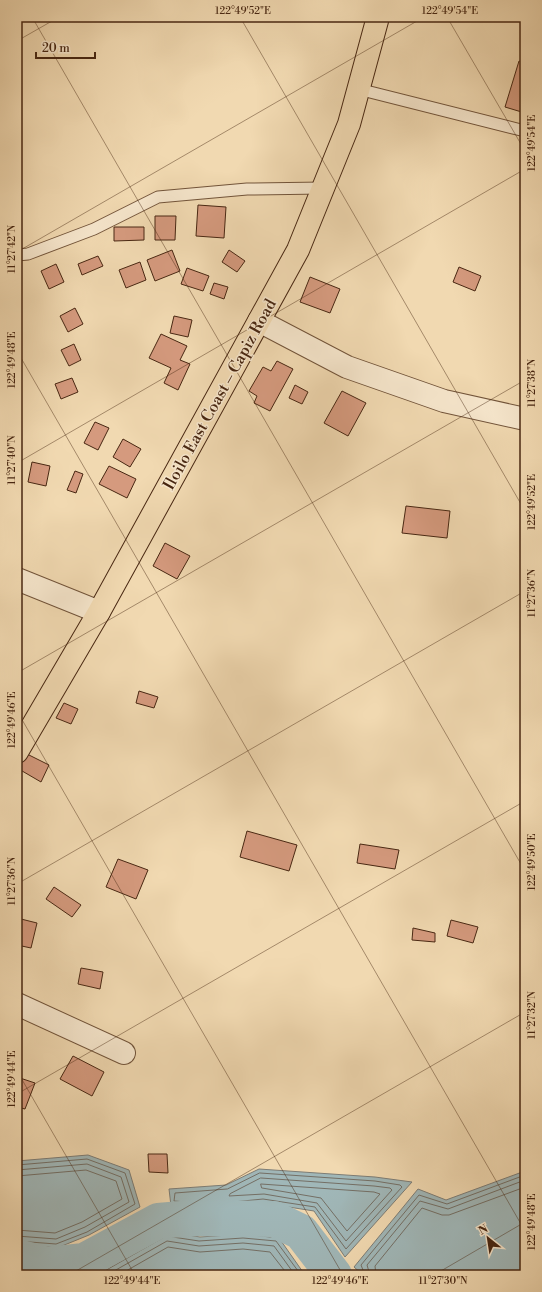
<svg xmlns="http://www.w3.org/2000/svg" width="542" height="1292" font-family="'Libre Bodoni',serif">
	<rect width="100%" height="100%" fill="#f1d9b1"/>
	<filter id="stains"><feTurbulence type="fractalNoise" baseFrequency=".005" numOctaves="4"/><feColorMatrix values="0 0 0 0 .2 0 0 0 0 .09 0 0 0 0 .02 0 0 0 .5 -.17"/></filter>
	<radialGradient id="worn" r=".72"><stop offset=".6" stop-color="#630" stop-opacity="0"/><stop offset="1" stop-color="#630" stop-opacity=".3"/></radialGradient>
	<g fill="#a0b7b8" stroke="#7d7d76">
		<path d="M88,1155L129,1170L140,1207L89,1235L57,1248L17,1244V1161Z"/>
		<path d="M259,1169L375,1177L412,1182L345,1257L314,1211L263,1203L213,1208L171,1206L169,1189L226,1185Z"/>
		<path d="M525,1171V1275H363L354,1267L418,1189L446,1200Z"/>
		<path d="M165,1231L200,1237L243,1234L279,1238L305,1275H74L99,1269Z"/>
	</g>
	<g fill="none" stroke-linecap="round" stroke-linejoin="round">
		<g stroke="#746f65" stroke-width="1">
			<path d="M17,1165L87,1159L125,1173L135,1204L87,1232L56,1244L17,1241"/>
			<path d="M17,1170L87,1164L121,1177L129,1202L85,1227L56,1239L17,1236"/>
			<path d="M260,1173L375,1181L400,1185L402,1187L346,1249L315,1207L263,1199L213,1204L174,1201L175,1193L227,1189Z"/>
			<path d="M17,1176L86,1170L116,1181L122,1199L82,1222L55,1233L17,1230"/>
			<path d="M261,1178L374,1186L390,1188L392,1190L346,1241L317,1203L264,1194L229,1196L230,1194Z"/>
			<path d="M261,1184L374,1192L380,1194L347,1231L321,1198L262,1188Z"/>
			<path d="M91,1275L101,1273L166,1236L199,1241L243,1238L276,1241L301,1275"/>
			<path d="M107,1275L167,1241L199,1246L243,1243L274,1246L295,1275"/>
			<path d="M119,1275L168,1247L200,1252L243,1249L270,1252L288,1275"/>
			<path d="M365,1275L361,1265L419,1195L447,1204L525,1175"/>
			<path d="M370,1275L367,1265L420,1201L448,1209L525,1180"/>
			<path d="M376,1275L375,1266L422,1208L442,1215H449L525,1187"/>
		</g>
		<path stroke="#a0b7b8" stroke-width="36" d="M17,1257L47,1265L84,1261L158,1221L193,1218L274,1219L301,1232L334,1275"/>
	</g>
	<g fill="#d59a7e" stroke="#482712">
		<path d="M490,17H508L507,21Z"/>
		<path d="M519,61L525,63V113L505,107Z"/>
		<path d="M198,205L226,207L224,238L196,236Z"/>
		<path d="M155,216H176L175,240H155Z"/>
		<path d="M114,227H144V240L114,241Z"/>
		<path d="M172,250L180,271L155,281L147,260Z"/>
		<path d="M229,250L245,261L237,272L222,262Z"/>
		<path d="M98,256L103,266L82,275L78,264Z"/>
		<path d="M140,262L146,280L126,288L119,270Z"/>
		<path d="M56,264L64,282L49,289L41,271Z"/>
		<path d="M459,267L481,276L475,291L453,282Z"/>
		<path d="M187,268L209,276L203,291L181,284Z"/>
		<path d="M310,277L340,289L330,313L300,302Z"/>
		<path d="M214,283L228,287L224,299L210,294Z"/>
		<path d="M75,308L83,324L68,332L60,316Z"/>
		<path d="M174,316L192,320L188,337L170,333Z"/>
		<path d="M161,334L187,346L180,360L190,364L178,390L164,383L171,368L149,358Z"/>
		<path d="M74,344L81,360L69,366L61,350Z"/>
		<path d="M277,361L293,369L270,411L254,403L257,396L249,391L263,367L271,371Z"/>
		<path d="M72,378L78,392L61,399L55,384Z"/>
		<path d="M295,385L308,392L302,404L289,398Z"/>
		<path d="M342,391L366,403L348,436L324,423Z"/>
		<path d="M95,422L109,428L98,450L84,443Z"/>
		<path d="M123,439L141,449L130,467L113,457Z"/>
		<path d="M32,462L50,466L46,486L28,482Z"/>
		<path d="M109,466L136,479L127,498L99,484Z"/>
		<path d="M75,471L83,474L76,493L67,490Z"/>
		<path d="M406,506L450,511L447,538L402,533Z"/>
		<path d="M165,543L190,556L177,579L153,566Z"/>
		<path d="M139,691L158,697L154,708L136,703Z"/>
		<path d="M64,703L78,709L71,724L56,718Z"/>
		<path d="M25,753L49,765L41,782L17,768Z"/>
		<path d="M247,831L297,845L289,871L240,857Z"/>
		<path d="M360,844L399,850L395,869L357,863Z"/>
		<path d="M118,859L148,870L136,899L106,887Z"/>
		<path d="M54,887L81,905L72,917L46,899Z"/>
		<path d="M17,918L37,923L31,948L17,945Z"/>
		<path d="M451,920L478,927L473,943L447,936Z"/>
		<path d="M413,928L435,933V942L412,940Z"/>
		<path d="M81,968L103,972L100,989L78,984Z"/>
		<path d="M73,1056L104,1072L92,1096L60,1079Z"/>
		<path d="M17,1077L35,1083L25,1109L17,1107Z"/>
		<path d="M148,1154H167L168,1173L149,1172Z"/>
	</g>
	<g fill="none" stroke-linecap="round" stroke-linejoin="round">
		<defs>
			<g id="service">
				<path d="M358,89L525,131"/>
				<path d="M17,255L28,254L94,229L158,197L247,189L323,188"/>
			</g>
			<g id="minor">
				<path d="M259,321L347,367L444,401L525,419"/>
				<path d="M17,579L99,612"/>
				<path d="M17,1004L124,1053"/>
			</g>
			<path id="primary" d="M17,752L99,612L298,250L349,124L378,17"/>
		</defs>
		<use href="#service" stroke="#72543a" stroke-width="13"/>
		<use href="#minor" stroke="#72543a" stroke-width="24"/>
		<use href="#primary" stroke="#482712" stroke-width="24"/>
		<use href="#service" stroke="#f6e6cc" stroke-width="11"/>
		<use href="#minor" stroke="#f6e6cc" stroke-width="22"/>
		<use href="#primary" stroke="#f1d9b1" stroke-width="22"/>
	</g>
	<path fill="none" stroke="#482712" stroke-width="1" stroke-opacity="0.45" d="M32,17L525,871M240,17L525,511M447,17L525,151M17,41L59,17M17,252L424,17M17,351L525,1231M17,463L525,169M17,673L525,380M17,711L343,1275M17,884L525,591M17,1071L135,1275M17,1094L525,801M69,1275L525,1012M434,1275L525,1222"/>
	<g text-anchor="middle" stroke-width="3" stroke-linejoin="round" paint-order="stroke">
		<g font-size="16" fill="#482712" stroke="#f6e6cc">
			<text transform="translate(219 394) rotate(-61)" y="6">Iloilo East Coast – Capiz Road</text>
		</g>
	</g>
	<rect width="542" height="1292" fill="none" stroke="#f1d9b1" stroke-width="44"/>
	<g transform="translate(488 1238) rotate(330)" stroke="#f6e6cc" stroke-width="3" paint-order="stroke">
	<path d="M0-3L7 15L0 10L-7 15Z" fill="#482712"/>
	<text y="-6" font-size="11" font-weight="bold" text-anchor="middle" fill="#482712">N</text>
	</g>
	<path d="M36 52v6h59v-6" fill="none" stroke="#482712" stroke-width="2"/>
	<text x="42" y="52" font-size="12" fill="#482712" stroke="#f6e6cc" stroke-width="3" paint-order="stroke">20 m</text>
	<rect x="22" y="22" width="498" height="1248" fill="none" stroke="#482712" stroke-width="1.5"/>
	<g font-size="10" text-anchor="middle" fill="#482712">
		<text x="243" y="14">122°49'52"E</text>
		<text x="450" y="14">122°49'54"E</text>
		<text transform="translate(531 143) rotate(-90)" y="4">122°49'54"E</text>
		<text transform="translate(11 249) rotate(-90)" y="4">11°27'42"N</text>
		<text transform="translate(11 360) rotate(-90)" y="4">122°49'48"E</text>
		<text transform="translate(531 383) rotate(-90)" y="4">11°27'38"N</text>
		<text transform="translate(11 460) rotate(-90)" y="4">11°27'40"N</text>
		<text transform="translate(531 502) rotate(-90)" y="4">122°49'52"E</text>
		<text transform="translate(531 593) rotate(-90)" y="4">11°27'36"N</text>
		<text transform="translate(11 720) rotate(-90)" y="4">122°49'46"E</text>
		<text transform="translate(531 862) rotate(-90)" y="4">122°49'50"E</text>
		<text transform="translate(11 881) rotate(-90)" y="4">11°27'36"N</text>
		<text transform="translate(531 1015) rotate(-90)" y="4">11°27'32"N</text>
		<text transform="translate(11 1079) rotate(-90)" y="4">122°49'44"E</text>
		<text transform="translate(531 1222) rotate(-90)" y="4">122°49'48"E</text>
		<text x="132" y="1284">122°49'44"E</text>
		<text x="340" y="1284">122°49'46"E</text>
		<text x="443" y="1284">11°27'30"N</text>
	</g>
	<rect width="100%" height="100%" filter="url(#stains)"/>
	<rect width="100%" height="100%" fill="url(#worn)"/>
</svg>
